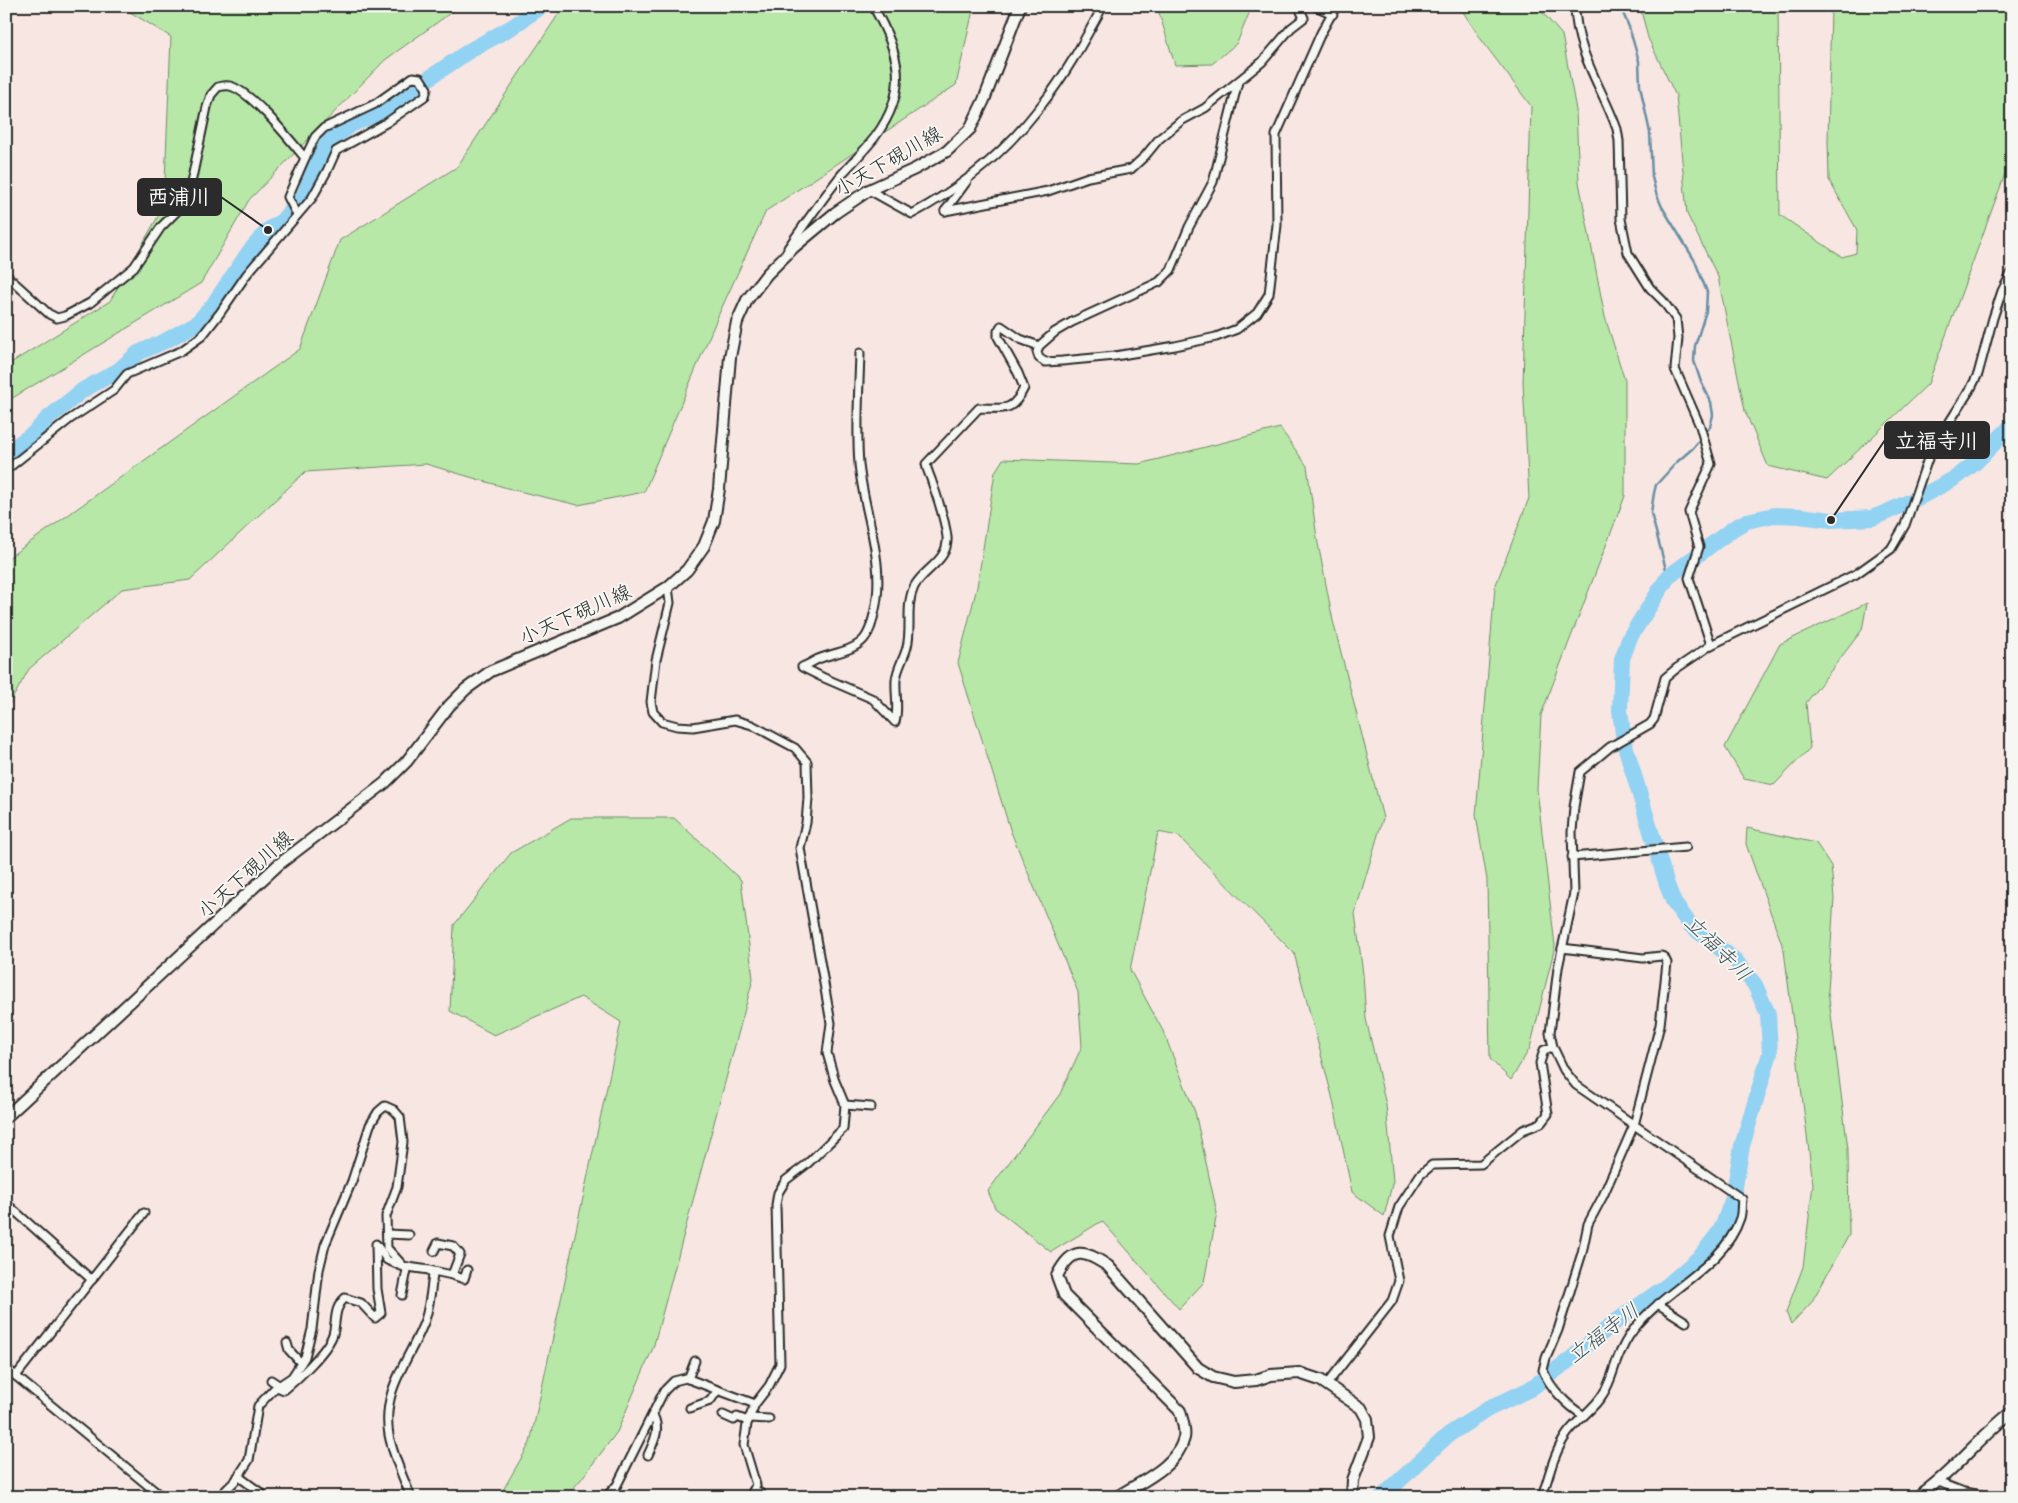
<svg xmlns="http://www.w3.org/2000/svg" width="2018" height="1503" font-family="Caveat,'Klee One',sans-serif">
	<rect width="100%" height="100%" fill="#f8e6e2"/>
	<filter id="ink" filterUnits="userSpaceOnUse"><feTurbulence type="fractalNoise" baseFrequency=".02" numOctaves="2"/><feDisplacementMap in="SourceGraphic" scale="10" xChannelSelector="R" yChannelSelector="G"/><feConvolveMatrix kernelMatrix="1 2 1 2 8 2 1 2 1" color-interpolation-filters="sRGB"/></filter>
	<g filter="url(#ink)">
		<g fill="#b7e8a8" stroke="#718a6a">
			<path d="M120,6H460L385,60L249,200L201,283L6,402V366L110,301L164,206L171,37Z"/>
			<path d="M564,6H974L956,85L766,211L718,316L644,492L578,505L514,490L426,464L305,472L190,580L122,589L29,669L6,710V562L8,558L300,349L340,240L457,167Z"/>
			<path d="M1157,6H1252L1237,43L1212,64L1175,65Z"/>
			<path d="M1459,6H1537L1562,35L1576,110L1579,182L1605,317L1625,381V496L1541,715L1537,789L1555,946L1530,1048L1511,1080L1490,1059L1487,880L1476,815L1495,587L1529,498L1523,383L1531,106L1483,42Z"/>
			<path d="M1640,6H1778L1780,215L1842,257L1856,253L1857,230L1829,180L1828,141L1831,6H2012V155L1928,384L1827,480L1768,466L1745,411L1718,277L1687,214L1676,96L1648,38Z"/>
			<path d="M1280,428L1307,466L1317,538L1333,621L1383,818L1355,913L1363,974L1366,1019L1386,1105L1393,1181L1384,1216L1352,1192L1332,1096L1294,953L1178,836L1158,832L1130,970L1163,1031L1195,1112L1217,1213L1204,1282L1179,1309L1102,1221L1051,1252L995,1208L988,1191L1060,1094L1082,1046L1078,992L1011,832L958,663L977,587L995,472L1003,459L1139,464Z"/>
			<path d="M1867,603L1862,630L1806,703L1810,748L1774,785L1744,779L1725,747L1780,644Z"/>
			<path d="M571,818H674L741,880L753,979L653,1348L617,1432L579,1482L565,1497H499L530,1443L621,1022L581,997L494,1035L450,1011L454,925L511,853Z"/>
			<path d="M1747,828L1816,843L1831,866L1834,898L1828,991L1848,1149L1849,1235L1811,1303L1791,1324L1786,1312L1803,1267L1813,1184L1784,950L1746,844Z"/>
		</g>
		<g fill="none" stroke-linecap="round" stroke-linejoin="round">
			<path stroke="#698fa3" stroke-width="2.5" d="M1620,6L1629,27L1639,61L1640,86L1650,133L1652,177L1656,193L1662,207L1695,261L1707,292L1706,311L1695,346L1694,361L1700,379L1711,402L1713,415L1710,427L1693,448L1677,462L1656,485L1654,493L1651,513L1668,577"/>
			<g stroke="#92d2f3" stroke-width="16">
				<path d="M6,453L34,433L47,419L83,390L119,370L138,353L167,340L197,323L213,305L249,252L268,230L282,221L305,194L316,162L328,142L351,125L378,113L469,51L512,27L542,6"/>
				<path d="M1382,1497L1448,1435L1488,1409L1530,1389L1572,1358L1615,1322L1668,1285L1701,1256L1718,1234L1724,1222L1733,1198L1742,1146L1770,1053L1768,1014L1755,985L1735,960L1691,926L1674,903L1667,885L1624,742L1620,710L1622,659L1630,637L1668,577L1734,528L1747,521L1774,515L1800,516L1831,520L1872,518L1887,512L1924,495L1957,477L1976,462L2012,425"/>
			</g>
			<defs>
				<g id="street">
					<path d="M1315,6L1333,14"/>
					<path d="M1575,6C1576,53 1602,87 1617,129L1619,141L1621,219L1628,253L1650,288L1663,301L1676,319L1678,338L1675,369L1700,426L1711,464L1689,512L1699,547L1689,578L1711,645"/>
					<path d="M1238,82L1213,182L1189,227L1171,270L1159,282L1072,322L1055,332L1039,346L1037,352L1039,358L1045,362L1062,361L1115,356L1175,346L1216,337L1237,329L1257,313L1269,294L1277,225L1276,135L1321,33L1336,6"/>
					<path d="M869,190L912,214C961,188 1006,151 1040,107C1065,76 1084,41 1103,6"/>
					<path d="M945,211L1048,191L1088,177L1131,169L1145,156L1159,139L1181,121L1205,108L1262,62L1291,28L1304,18L1299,7L1300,6"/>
					<path d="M945,211L967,181"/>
					<path d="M788,248C806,222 823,198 842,174C853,162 865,150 875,137C910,90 900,53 873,6"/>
					<path d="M6,275L49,314L57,318L65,316L90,303L134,267L161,227L180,208L191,183L207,107L211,95L218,87C222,86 226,85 230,86C252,92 290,140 305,158L288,197L297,215"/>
					<path d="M860,353C859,390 856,427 859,464C864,515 887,563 874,614C872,623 870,632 864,639C853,652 831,653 816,660C811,663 807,665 802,667L822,677L873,699L895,722C899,708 895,694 896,680C897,668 904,659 907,647C912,628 905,606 914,587C923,569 949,561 947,537C945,519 938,499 932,482C930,475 927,471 926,464L979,408C1004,408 1012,413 1024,388L1018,373L998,337V331L1001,326L1020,339L1039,346"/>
					<path d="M6,470L70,419L114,390L127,374L181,351L202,336L220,313L247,274L312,198L327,171L336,151L386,123L425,96L427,89L420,78L413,77L375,104L324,128L315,137L305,158"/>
					<path d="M668,587L670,603L656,660L651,702L653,712L662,722L677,726L693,727L735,720L752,725L795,748L807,762L808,798L806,823L800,848L831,1023L827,1053L835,1081L845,1105L843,1129L807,1164L786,1180L778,1193L776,1205L780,1364L769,1386L755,1404L747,1424L744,1445L756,1485L750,1497"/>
					<path d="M1572,857L1686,847"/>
					<path d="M1562,948L1643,958L1661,956L1664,957L1667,963L1660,1025L1634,1125L1603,1196L1588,1224L1582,1253L1558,1330L1546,1358L1543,1370C1549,1387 1568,1406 1583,1415"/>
					<path d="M845,1105L871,1107"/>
					<path d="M6,1203L92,1280"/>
					<path d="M387,1234L409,1235"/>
					<path d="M429,1270L452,1275L460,1254L453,1246L438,1243L434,1251"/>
					<path d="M452,1275L464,1279L467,1270"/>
					<path d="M1658,1304L1686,1322"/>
					<path d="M287,1343L289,1350L301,1363"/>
					<path d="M6,1368L162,1497"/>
					<path d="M16,1376L144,1213"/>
					<path d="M688,1379L695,1361"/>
					<path d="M271,1380L280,1386"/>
					<path d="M1327,1384L1392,1301L1399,1281L1390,1236L1399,1207L1420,1175L1432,1165L1481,1164L1523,1130L1541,1123L1548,1114L1540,1063L1544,1050L1553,1047"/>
					<path d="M277,1387L284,1390C298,1379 328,1350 333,1334C337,1320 333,1309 345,1298L361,1303L375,1318L381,1313L377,1289L376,1244L387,1260L401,1266L429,1270L433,1274C431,1290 430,1305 425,1320C410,1360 381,1389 389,1435C393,1456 403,1477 411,1497"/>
					<path d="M690,1408L710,1401L718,1390"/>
					<path d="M723,1415L734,1420L737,1417L748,1421"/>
					<path d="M749,1418L769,1419"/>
					<path d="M648,1455C654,1441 661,1430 653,1415"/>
					<path d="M238,1476L261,1493L258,1497"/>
					<path d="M1936,1481L1964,1492L1993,1497"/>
					<path d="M754,1490L759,1492L763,1497"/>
					<path d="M219,1497L236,1480L249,1460L258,1406L274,1389L292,1377L305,1357L312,1329L319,1270L325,1245L352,1181L370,1125L378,1112L385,1106L394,1110L400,1117L403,1142L397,1187L386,1216L387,1248L407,1270L402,1295"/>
					<path d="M606,1497L617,1485L664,1391L674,1381L686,1378L755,1404"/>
					<path d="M1542,1497C1549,1476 1554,1452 1567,1434C1578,1419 1595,1408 1603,1394C1613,1379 1614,1363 1622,1349C1626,1340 1632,1331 1639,1323C1669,1287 1725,1265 1740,1218C1742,1212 1741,1205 1742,1199L1576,1085L1564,1070L1553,1047L1550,1033L1558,968L1574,893L1572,832L1574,807L1580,772L1610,747L1650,724L1654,719L1665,678L1677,668L1711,645L1856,574L1891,549L1905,525L1930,453L1971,388L1978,374L1993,318L2002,291L2012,272"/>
				</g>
				<g id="secondary">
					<path d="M6,1117L278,865L385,783L407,761L449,706L466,689L491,671L618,618L668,587L687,570L704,546L714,521L719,489L730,357L737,322L747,300L767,274L794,247L835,213L869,190L915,169L947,151L970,129L984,100L1020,6"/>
					<path d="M1117,1497C1140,1482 1177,1467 1184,1438C1186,1430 1182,1420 1180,1411L1064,1295L1057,1276C1072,1246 1084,1250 1108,1266L1198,1368L1213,1377L1234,1382L1256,1380L1271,1375L1299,1373L1320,1380L1361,1408L1367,1419L1369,1437L1353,1480L1352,1497"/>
					<path d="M1917,1497C1953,1473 1978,1438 2012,1412"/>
				</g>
			</defs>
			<use href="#street" stroke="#2b2b2b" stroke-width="11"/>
			<use href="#secondary" stroke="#2b2b2b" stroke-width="14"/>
			<use href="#street" stroke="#f6f6f2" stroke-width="7"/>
			<use href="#secondary" stroke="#f6f6f2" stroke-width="10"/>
			<defs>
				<path id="rail" d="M1293,1496L1294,1497"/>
			</defs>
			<use href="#rail" stroke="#2b2b2b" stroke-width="4.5"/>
			<use href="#rail" stroke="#f6f6f2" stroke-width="2.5" stroke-dasharray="8" stroke-linecap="butt"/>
		</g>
	</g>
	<g text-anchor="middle" stroke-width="4" stroke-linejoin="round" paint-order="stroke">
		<g font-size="20" fill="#2b2b2b" stroke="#f6f6f2">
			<text transform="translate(888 161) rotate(-30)" y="7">小天下硯川線</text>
			<text transform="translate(575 614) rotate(-24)" y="7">小天下硯川線</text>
			<text transform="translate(245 874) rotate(-42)" y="7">小天下硯川線</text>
		</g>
		<g font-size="21" font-style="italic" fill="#45555d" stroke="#f6f6f2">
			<text transform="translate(1718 948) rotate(45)" y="7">立福寺川</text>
			<text transform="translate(1603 1333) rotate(-37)" y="7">立福寺川</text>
		</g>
	</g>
	<path fill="none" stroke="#2b2b2b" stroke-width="2" d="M268 230L221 197M1831 520L1885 440"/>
	<g fill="#2b2b2b" stroke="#f6f6f2" stroke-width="2">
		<circle cx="268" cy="230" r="5"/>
		<circle cx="1831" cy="520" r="5"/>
	</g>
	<g fill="#2b2b2b" stroke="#2b2b2b" stroke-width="2">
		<rect x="138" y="179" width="83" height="36" rx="5"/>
		<rect x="1885" y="422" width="104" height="36" rx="5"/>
	</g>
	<g font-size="21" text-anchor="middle" font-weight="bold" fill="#fff">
		<text x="179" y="204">西浦川</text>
		<text x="1937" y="448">立福寺川</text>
	</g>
	<rect width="2018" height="1503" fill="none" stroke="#f6f6f2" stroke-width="25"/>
	<rect x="12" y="12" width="1993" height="1478" fill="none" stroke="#2b2b2b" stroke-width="2" filter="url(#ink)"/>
</svg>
